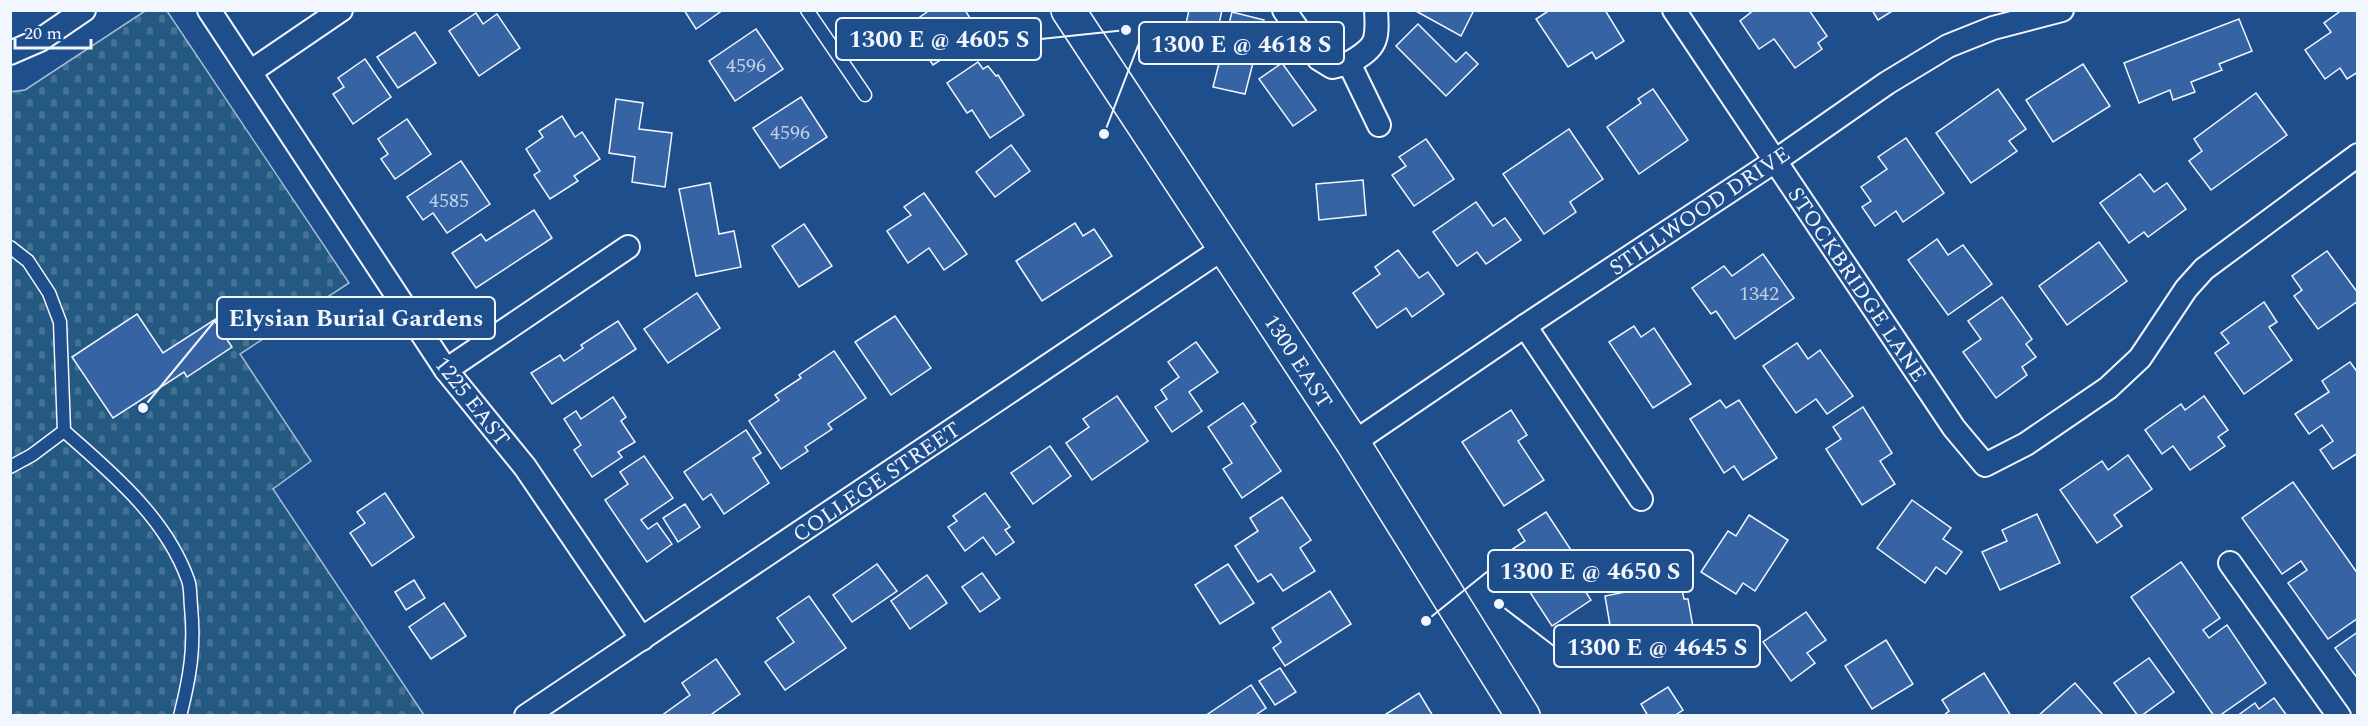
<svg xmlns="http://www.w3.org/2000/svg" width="2368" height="726" font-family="Spectral,serif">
	<defs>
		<pattern id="cemetery-stones" width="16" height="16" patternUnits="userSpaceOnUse" patternTransform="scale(1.5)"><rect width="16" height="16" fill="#245a82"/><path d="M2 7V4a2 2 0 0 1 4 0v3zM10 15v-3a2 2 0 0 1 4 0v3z" fill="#447295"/></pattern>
	</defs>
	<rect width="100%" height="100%" fill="#1f4e8c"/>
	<path fill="url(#cemetery-stones)" stroke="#a8bbd7" stroke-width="1.5" d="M145,11H167L349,283L240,354L311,461L273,489L424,715H11L10,92L25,90Z"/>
	<g fill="#3563a3" stroke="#f2f6ff" stroke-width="1.5">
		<path d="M684,10H723L696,29Z"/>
		<path d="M930,10H965L980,34L933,65L907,26Z"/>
		<path d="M1189,10H1222L1214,48L1182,42Z"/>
		<path d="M1414,10H1474L1461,36Z"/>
		<path d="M1550,10H1605L1624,41L1596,59L1592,52L1568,67L1536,19Z"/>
		<path d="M1754,10H1809L1827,36L1818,43L1822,49L1795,68L1774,39L1759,49L1740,21Z"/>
		<path d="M1872,10H1894L1878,20Z"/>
		<path d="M2342,10H2358V72L2347,79L2340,68L2325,79L2305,50L2331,32L2324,23Z"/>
		<path d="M1232,12L1264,20L1245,94L1213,87Z"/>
		<path d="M476,13L483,24L497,14L520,48L479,76L449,31Z"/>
		<path d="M2239,19L2252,51L2219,64L2222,70L2191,82L2195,92L2173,100L2170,90L2139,103L2124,63Z"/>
		<path d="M1418,24L1456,62L1466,52L1478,64L1446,96L1396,46Z"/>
		<path d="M756,29L783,69L735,101L709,61Z"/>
		<path d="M415,32L436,63L398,88L377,57Z"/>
		<path d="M365,59L391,97L353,124L333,94L344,87L338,78Z"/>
		<path d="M978,62L983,69L988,66L996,76L998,75L1024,115L990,138L972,110L967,113L947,83Z"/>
		<path d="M1282,63L1316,110L1293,126L1259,79Z"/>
		<path d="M2083,64L2110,106L2053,142L2026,100Z"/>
		<path d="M1653,89L1688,140L1639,174L1607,127L1641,103L1638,99Z"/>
		<path d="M1998,89L2026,129L2009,141L2017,151L1971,183L1936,133Z"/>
		<path d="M2256,93L2287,135L2211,190L2189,161L2202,151L2194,139Z"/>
		<path d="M801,97L827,137L780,168L753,128Z"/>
		<path d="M616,99L643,103L639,129L672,133L665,187L632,182L635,157L609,153Z"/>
		<path d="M562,116L575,137L582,132L600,159L574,176L578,181L550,199L534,175L540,171L526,149L543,137L539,131Z"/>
		<path d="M407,119L431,154L395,179L381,159L388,154L378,139Z"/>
		<path d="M1569,129L1603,179L1570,202L1576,212L1544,234L1503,174Z"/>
		<path d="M1906,138L1944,193L1903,222L1896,211L1875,226L1862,207L1871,201L1861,187L1887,169L1878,157Z"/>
		<path d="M1426,139L1454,179L1414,206L1392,175L1406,166L1399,157Z"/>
		<path d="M1011,145L1030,171L995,197L976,172Z"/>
		<path d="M461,161L490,204L447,233L433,213L423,220L407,197Z"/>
		<path d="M2140,174L2154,192L2167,183L2186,209L2148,237L2144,232L2129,243L2100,203Z"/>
		<path d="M1363,180L1366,215L1319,220L1316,184Z"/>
		<path d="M710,183L719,234L734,231L741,267L696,276L679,189Z"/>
		<path d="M924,193L967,254L944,270L929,248L908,263L887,231L911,215L904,207Z"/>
		<path d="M1476,202L1493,226L1505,218L1521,240L1486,264L1477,252L1457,266L1433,232Z"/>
		<path d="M534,210L552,238L476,288L452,253L481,234L486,241Z"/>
		<path d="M1075,223L1083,236L1094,229L1112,256L1042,301L1016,261Z"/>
		<path d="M804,224L832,266L799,287L772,246Z"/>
		<path d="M1937,239L1948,255L1963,245L1992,284L1948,315L1908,260Z"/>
		<path d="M2099,242L2127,281L2067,325L2039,286Z"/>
		<path d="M1398,250L1419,278L1428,272L1444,294L1412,317L1406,308L1377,328L1353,293L1380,274L1375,267Z"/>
		<path d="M2327,251L2358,293V301L2318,329L2294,296L2302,290L2292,276Z"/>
		<path d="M1763,254L1794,298L1735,339L1716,311L1711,314L1692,288L1724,266L1732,276Z"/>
		<path d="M697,293L720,328L668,363L644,329Z"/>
		<path d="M2002,297L2032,339L2026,344L2036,357L2022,367L2027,375L1996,398L1963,352L1981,339L1968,321Z"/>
		<path d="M2264,302L2277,322L2269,327L2292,360L2244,394L2215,353L2229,343L2221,333Z"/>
		<path d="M137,314L163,353L214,320L232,347L187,377L184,372L113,418L72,357Z"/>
		<path d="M895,316L931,368L891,395L855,342Z"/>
		<path d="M618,321L636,349L552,404L531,373L560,355L564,361L583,348L581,345Z"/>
		<path d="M1634,326L1641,337L1654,328L1691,384L1653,408L1609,342Z"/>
		<path d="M1196,342L1218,372L1189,392L1202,411L1172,432L1155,407L1167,399L1161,390L1179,377L1168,362Z"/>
		<path d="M1797,343L1808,359L1820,350L1853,396L1827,414L1816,399L1796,413L1763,366Z"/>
		<path d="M834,351L866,398L828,424L832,429L805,447L808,451L781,469L749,421L779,400L775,395L801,378L799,375Z"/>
		<path d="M2350,362L2358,373V453L2333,469L2320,450L2333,441L2322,425L2309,434L2295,414L2329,392L2322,381Z"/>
		<path d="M1117,396L1148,441L1092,480L1066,443L1089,427L1083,419Z"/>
		<path d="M2204,396L2228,430L2218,437L2225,446L2190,470L2173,446L2162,454L2145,430L2181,404L2185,410Z"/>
		<path d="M613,397L626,417L621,421L635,442L618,452L622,457L592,477L574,450L581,445L564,419L576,411L581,419Z"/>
		<path d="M1720,400L1726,408L1739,400L1777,458L1743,480L1734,466L1724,473L1690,419Z"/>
		<path d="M1243,403L1256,422L1251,426L1281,471L1242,498L1223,469L1232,463L1208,427Z"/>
		<path d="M1863,407L1892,453L1880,461L1895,484L1862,505L1826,449L1841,439L1833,427Z"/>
		<path d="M1511,410L1527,435L1518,441L1544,480L1504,506L1462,442Z"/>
		<path d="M746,430L761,453L753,458L769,483L724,514L711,494L703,500L684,472Z"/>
		<path d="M1050,446L1071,476L1033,504L1011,473Z"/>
		<path d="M2128,455L2152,489L2114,515L2122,526L2097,543L2060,490L2102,461L2108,470Z"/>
		<path d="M644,456L673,498L641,520L648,529L657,523L672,544L647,562L605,500L628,484L620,472Z"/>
		<path d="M2293,482L2358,574V618L2328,639L2288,583L2307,570L2301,561L2282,574L2242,518Z"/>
		<path d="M385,493L414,537L372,566L350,533L365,523L357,512Z"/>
		<path d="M985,493L1010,527L1005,530L1014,542L996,555L983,537L965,551L948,527L957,521L953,516Z"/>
		<path d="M1282,497L1311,540L1300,548L1315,571L1283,591L1271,574L1258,582L1235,546L1258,531L1250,518Z"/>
		<path d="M1912,500L1951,528L1943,539L1962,552L1946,574L1936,567L1925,583L1877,548Z"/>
		<path d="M685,504L700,527L678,542L663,518Z"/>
		<path d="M1546,512L1571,550L1562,556L1591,600L1552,626L1505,554L1525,541L1518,530Z"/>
		<path d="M2037,514L2060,563L2000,590L1982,552L2007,541L2002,530Z"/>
		<path d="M1749,515L1788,540L1755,591L1743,583L1736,594L1701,572L1728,531L1736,536Z"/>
		<path d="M2181,562L2220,618L2203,630L2209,638L2227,625L2266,683L2219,716H2214L2131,597Z"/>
		<path d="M877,564L897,591L852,622L833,595Z"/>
		<path d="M1228,564L1254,603L1220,624L1195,585Z"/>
		<path d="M982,573L1000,598L980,612L962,587Z"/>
		<path d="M927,575L947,603L910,629L891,601Z"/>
		<path d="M414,580L425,598L406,610L395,592Z"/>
		<path d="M1680,581L1684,599H1688L1695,638L1644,646L1645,656L1616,661L1605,596Z"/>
		<path d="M1330,591L1351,624L1285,666L1273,648L1281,642L1272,628Z"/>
		<path d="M809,596L846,648L785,690L765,662L794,642L777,618Z"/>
		<path d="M444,603L466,636L431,659L409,627Z"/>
		<path d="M1806,612L1826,640L1807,653L1815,663L1791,681L1763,642Z"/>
		<path d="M2358,632V679L2335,648Z"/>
		<path d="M1886,640L1913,684L1872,709L1845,666Z"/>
		<path d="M2149,658L2174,692L2141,716H2138L2114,683Z"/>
		<path d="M716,659L740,694L709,716H661L690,695L682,683Z"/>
		<path d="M1280,668L1296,692L1275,705L1259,681Z"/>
		<path d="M1984,673L2011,716H1943L1949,711L1942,700Z"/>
		<path d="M2075,683L2104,716H2038Z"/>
		<path d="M1251,685L1266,708L1254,716H1205Z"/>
		<path d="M1668,687L1683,710L1674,716H1648L1641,704Z"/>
		<path d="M1419,693L1433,716H1383Z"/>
		<path d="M2274,698L2287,716H2237L2255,703L2259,709Z"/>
	</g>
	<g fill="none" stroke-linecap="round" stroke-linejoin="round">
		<defs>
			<g id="lane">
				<path d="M807,10L865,95"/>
				<path d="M10,247L28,261L49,293L60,322L64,431"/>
				<path d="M10,467L32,455L64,431C112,473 166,518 188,580C191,588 190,598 191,607C195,647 190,677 180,716"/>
			</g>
			<g id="street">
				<path d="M209,10L446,370L525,467L642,639"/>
				<path d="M1284,10L1319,59L1332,67L1349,63L1379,125"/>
				<path d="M1674,10L1954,428L1985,465L2026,444L2108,388L2140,358L2186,289L2204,269L2358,155"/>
				<path d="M10,53L40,40L84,10"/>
				<path d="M1349,63C1377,47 1378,41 1376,10"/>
				<path d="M250,72L341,10"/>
				<path d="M1525,326L1641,499"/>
				<path d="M446,370L628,247"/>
				<path d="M1353,443L1525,326L1775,161L1887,83L1948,46L1993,28L2062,10"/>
				<path d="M2230,563L2339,716"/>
				<path d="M526,716L1225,247"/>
			</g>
			<path id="secondary" d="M1068,10L1353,443L1523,716"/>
		</defs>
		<use href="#lane" stroke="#f2f6ff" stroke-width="15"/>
		<use href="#street" stroke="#f2f6ff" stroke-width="26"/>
		<use href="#secondary" stroke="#f2f6ff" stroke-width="36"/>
		<use href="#lane" stroke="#1f4e8c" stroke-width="12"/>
		<use href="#street" stroke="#1f4e8c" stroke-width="22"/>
		<use href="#secondary" stroke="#1f4e8c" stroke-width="33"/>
	</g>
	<g text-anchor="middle" stroke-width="4.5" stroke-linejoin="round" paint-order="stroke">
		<g font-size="20" fill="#c3d1e8">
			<text x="746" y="72">4596</text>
			<text x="790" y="139">4596</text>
			<text x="449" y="207">4585</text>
			<text x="1759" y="300">1342</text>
		</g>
		<g font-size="22" fill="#f2f6ff" stroke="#1f4e8c">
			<text transform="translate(1699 210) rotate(-34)" y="8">STILLWOOD DRIVE</text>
			<text transform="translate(1858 284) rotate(56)" y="8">STOCKBRIDGE LANE</text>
			<text transform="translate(1299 361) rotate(57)" y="8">1300 EAST</text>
			<text transform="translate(473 401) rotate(52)" y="8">1225 EAST</text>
			<text transform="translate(876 481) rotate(-34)" y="8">COLLEGE STREET</text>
		</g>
	</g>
	<path fill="none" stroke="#f2f6ff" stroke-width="2" d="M1126 30L1041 39M1104 134L1139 43M143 408L217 318M1426 621L1488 571M1499 604L1554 646"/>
	<g fill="#f2f6ff" stroke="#1f4e8c" stroke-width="2">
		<circle cx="1126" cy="30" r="6"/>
		<circle cx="1104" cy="134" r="6"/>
		<circle cx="143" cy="408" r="6"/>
		<circle cx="1426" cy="621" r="6"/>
		<circle cx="1499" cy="604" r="6"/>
	</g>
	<g fill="#1f4e8c" stroke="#f2f6ff" stroke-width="2">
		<rect x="836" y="18" width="205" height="42" rx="6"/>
		<rect x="1139" y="22" width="205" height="42" rx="6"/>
		<rect x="217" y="297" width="278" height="42" rx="6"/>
		<rect x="1488" y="550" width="205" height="42" rx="6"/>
		<rect x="1554" y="625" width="206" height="42" rx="6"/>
	</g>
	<g font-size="24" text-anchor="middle" font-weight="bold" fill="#f2f6ff">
		<text x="939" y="47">1300 E @ 4605 S</text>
		<text x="1241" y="52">1300 E @ 4618 S</text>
		<text x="356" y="326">Elysian Burial Gardens</text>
		<text x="1590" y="579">1300 E @ 4650 S</text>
		<text x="1657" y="655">1300 E @ 4645 S</text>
	</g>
	<rect width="2368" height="726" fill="none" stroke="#f2f6ff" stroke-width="24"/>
	<path d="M15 39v9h76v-9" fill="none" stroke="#f2f6ff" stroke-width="3"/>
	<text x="24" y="39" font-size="18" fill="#f2f6ff" stroke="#1f4e8c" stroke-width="4.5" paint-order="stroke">20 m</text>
</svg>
